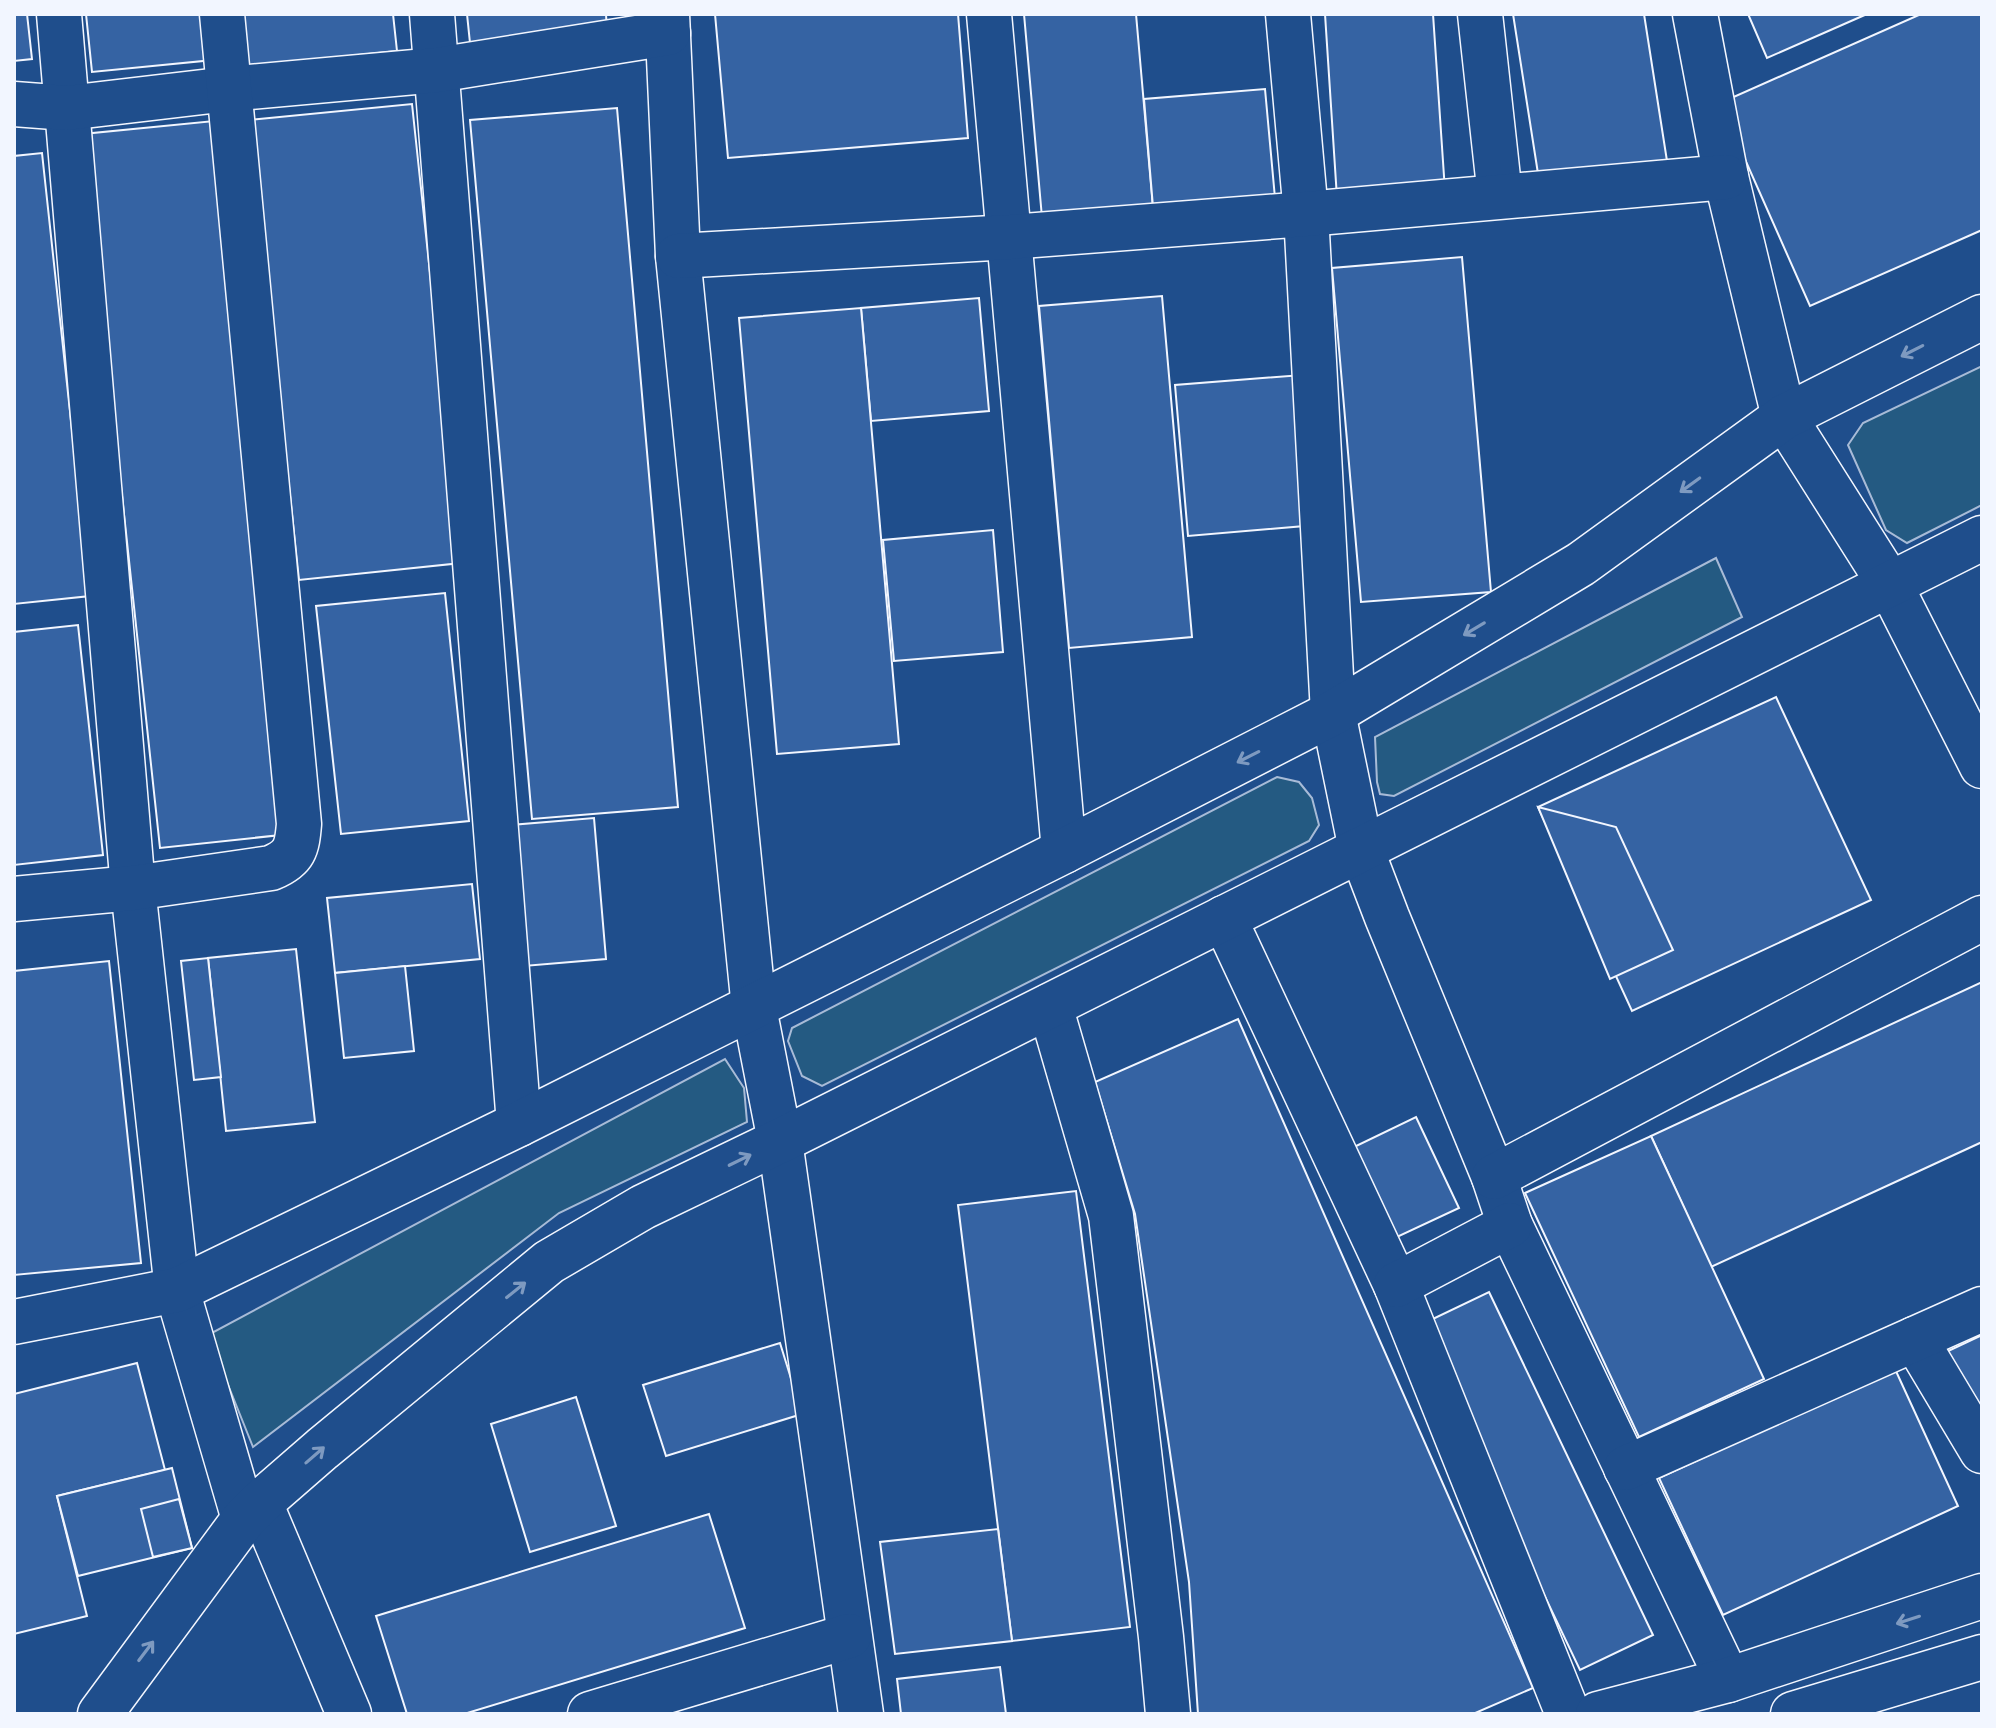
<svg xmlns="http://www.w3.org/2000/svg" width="1996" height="1728" font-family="'Exo 2',sans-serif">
	<rect width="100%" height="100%" fill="#1f4e8c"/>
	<g fill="#245a82" stroke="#a8bbd7" stroke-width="2">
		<path d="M1982,366V505L1907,543L1886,530L1848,445L1863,423Z"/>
		<path d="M1716,558L1742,617L1394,796L1380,794L1377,782L1375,737Z"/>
		<path d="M1277,777L1299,782L1312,798L1319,825L1309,841L822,1086L802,1076L788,1041L792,1028Z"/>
		<path d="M725,1059L744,1088L747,1122L559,1213L253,1447L208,1335Z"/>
	</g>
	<g fill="#3563a3" stroke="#f2f6ff" stroke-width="2">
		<path d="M14,14H27L32,59L14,61Z"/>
		<path d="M86,14H208L213,60L92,72Z"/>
		<path d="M237,14H393L397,51L243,67Z"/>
		<path d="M467,14H606L607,32L470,43Z"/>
		<path d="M715,14H958L968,138L728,158Z"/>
		<path d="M1024,14H1136L1154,219L1043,229Z"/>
		<path d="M1325,14H1433L1445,191L1337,198Z"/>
		<path d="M1513,14H1644L1667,161L1539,180Z"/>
		<path d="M1748,14H1867L1767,58Z"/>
		<path d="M1921,14H1982V230L1810,306L1720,103Z"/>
		<path d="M1265,89L1276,209L1154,219L1144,99Z"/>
		<path d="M412,104L461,563L299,580L250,120Z"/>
		<path d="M617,108L678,807L532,819L470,120Z"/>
		<path d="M214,121L290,834L160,848L83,134Z"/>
		<path d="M42,153L90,596L14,604V156Z"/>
		<path d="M1462,257L1491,592L1361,602L1332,268Z"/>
		<path d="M1162,296L1192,637L1069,648L1039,306Z"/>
		<path d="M979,298L989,411L871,421L861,308Z"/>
		<path d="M861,308L899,744L777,754L739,318Z"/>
		<path d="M1302,375L1316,525L1188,536L1175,385Z"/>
		<path d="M993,530L1003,652L894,661L883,540Z"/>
		<path d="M445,593L469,821L341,834L316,606Z"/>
		<path d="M78,625L103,855L14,865V632Z"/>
		<path d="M1776,697L1871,900L1632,1011L1538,807Z"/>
		<path d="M1538,807L1616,827L1673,950L1610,979Z"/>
		<path d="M594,818L606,959L524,966L511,825Z"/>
		<path d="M472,884L480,959L335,973L327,898Z"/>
		<path d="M296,949L315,1122L226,1131L208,958Z"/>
		<path d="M208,958L221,1077L194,1080L181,961Z"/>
		<path d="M109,961L141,1263L14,1275V971Z"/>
		<path d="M405,966L414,1051L344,1058L335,973Z"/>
		<path d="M1982,982V1142L1711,1267L1651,1136Z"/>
		<path d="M1238,1019L1533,1688L1473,1714H1198L1189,1582L1135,1214L1095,1082Z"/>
		<path d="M1416,1117L1459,1208L1397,1237L1354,1147Z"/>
		<path d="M1651,1136L1764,1379L1639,1437L1525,1193Z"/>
		<path d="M1076,1191L1130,1627L1012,1641L958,1205Z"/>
		<path d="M1489,1292L1653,1635L1580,1670L1416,1327Z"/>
		<path d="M1982,1335V1430L1946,1352Z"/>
		<path d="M780,1343L802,1414L666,1456L643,1385Z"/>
		<path d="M137,1363L165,1470L57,1496L87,1616L14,1634V1394Z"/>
		<path d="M1895,1369L1958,1506L1723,1615L1659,1478Z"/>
		<path d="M576,1397L616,1526L530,1552L491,1424Z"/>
		<path d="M172,1468L192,1548L78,1576L57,1496Z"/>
		<path d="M179,1499L192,1548L153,1557L141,1509Z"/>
		<path d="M709,1514L745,1628L464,1714H407L376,1616Z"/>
		<path d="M998,1529L1012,1641L895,1654L880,1542Z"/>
		<path d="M1000,1667L1006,1714H901L897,1679Z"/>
	</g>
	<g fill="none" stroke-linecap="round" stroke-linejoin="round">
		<defs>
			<g id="minor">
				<path d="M59,14L133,888L177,1290L244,1519"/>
				<path d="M432,14L519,1124"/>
				<path d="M667,14L678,256L754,1008L780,1141L861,1714"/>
				<path d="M989,14L1064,851"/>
				<path d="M1288,14L1306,214L1333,713L1361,849L1387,917L1494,1177L1510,1225L1728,1680"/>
				<path d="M1480,14L1500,196"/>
				<path d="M1695,14L1726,177L1784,417L1889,583L1982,766"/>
				<path d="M14,104L67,108L228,89L437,70L668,33"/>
				<path d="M678,256L1010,237L1306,214L1726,177"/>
				<path d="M14,899L133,888L271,868C295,858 297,848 299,824L222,14"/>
				<path d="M1224,918L1396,1285L1568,1714"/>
				<path d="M1050,1006L1111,1216L1161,1637L1168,1714"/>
				<path d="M1494,1177L1982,918"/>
				<path d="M1396,1285L1510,1225"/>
				<path d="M14,1322L177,1290L519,1124L1064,851L1333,713L1581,564L1784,417L1982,317"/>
				<path d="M1915,1339L1982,1451"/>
				<path d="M1626,1468L1982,1309"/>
				<path d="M260,1503L349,1714"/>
				<path d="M100,1714L244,1519L260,1503L322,1449L549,1262L643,1207L780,1141L1982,538"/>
				<path d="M590,1714L849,1636"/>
				<path d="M1598,1714L1728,1680L1982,1596"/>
				<path d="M1793,1714L1982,1657"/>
			</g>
		</defs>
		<use href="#minor" stroke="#f2f6ff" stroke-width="47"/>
		<use href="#minor" stroke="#1f4e8c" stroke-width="44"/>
	</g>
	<defs><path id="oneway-shaft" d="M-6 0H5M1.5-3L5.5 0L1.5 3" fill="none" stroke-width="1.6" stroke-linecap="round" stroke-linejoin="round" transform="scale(2)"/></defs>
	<g stroke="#7e9ac0">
		<use href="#oneway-shaft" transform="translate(1912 351) rotate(153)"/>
		<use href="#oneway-shaft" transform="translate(1690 485) rotate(144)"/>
		<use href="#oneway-shaft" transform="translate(1474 629) rotate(149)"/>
		<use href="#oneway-shaft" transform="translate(1248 757) rotate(153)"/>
		<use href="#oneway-shaft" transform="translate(740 1160) rotate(-26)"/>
		<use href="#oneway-shaft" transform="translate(516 1290) rotate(-39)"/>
		<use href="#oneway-shaft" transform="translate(315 1455) rotate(-41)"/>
		<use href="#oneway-shaft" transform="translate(1908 1620) rotate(162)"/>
		<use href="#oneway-shaft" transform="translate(146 1651) rotate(-53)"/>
	</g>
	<rect width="1996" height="1728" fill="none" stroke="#f2f6ff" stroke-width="32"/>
</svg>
